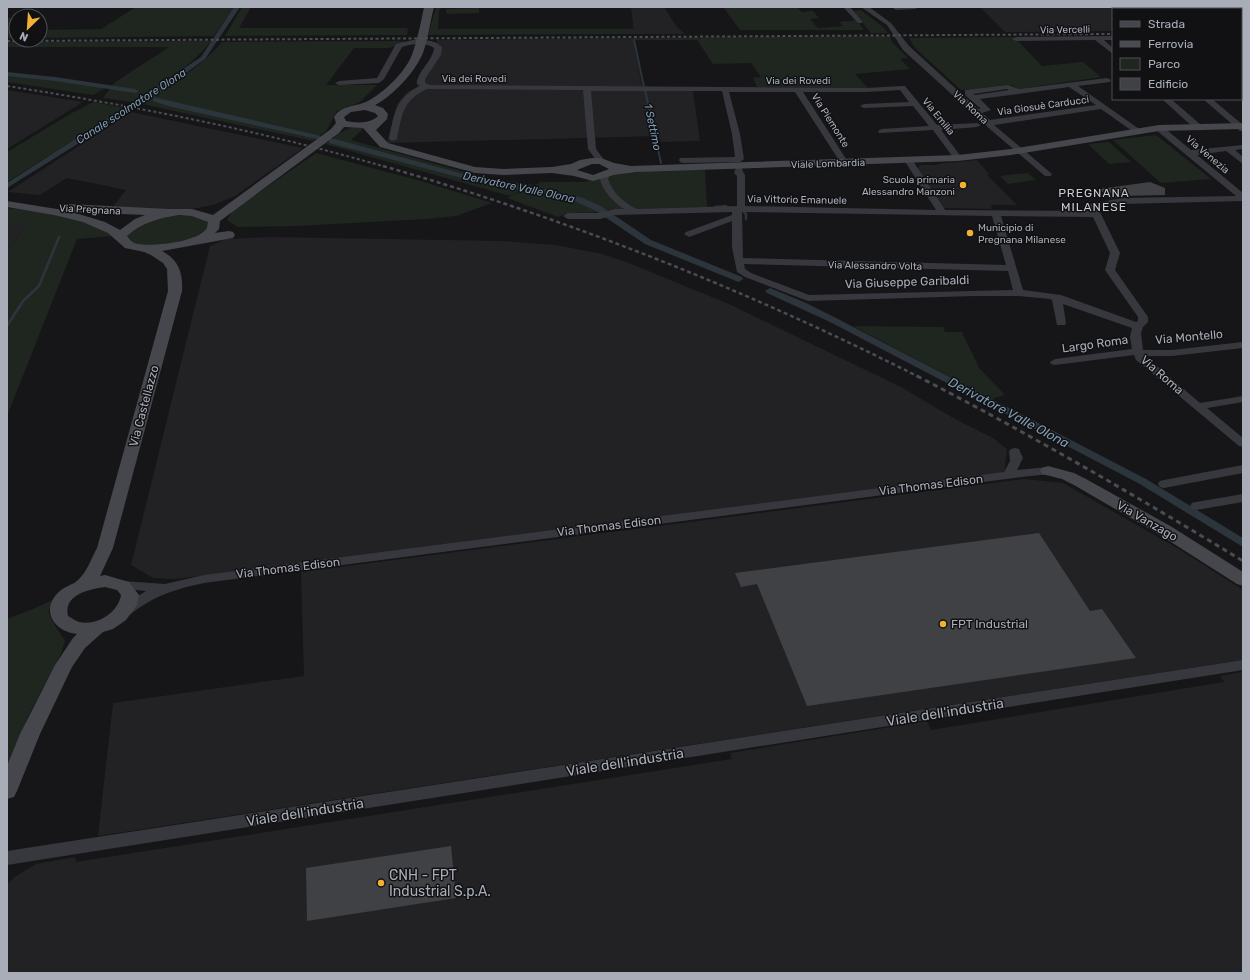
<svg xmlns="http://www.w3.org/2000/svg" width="1250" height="980" font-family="Rubik,sans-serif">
	<rect width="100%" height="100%" fill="#161618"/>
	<g fill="#222225">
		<path d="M631,7H664L676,26L685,34H634Z"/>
		<path d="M980,7H1243V29H1241V9H1113V31L1005,32Z"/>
		<path d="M633,38L642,87L693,91L700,141L661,142L659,136L387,143L397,104L407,92L418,86L416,82L433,55L437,40Z"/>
		<path d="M7,90L83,102L7,149Z"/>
		<path d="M131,112L303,148L235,196L213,205L186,210L120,208L114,205L126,190L67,178L40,195L8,192Z"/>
		<path d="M977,160L989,174L987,175L1017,205H991L992,209L943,208L916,169L921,165H939L937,164Z"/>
		<path d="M12,224H26L7,253V231Z"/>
		<path d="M270,237L502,241L556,245L602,254L629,263L731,305L901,387L955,419L993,438L1007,449L1004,473L176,579L153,578L131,565L210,246L226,239Z"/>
		<path d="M1024,479L1063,483L1179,549L1243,590V660L98,836L113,703L304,676L301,572Z"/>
		<path d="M1243,672V973H7V884L16,876L36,864L75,857L76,862L732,759L730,753L927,721L931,730L1224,682L1220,676Z"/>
	</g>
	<g fill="#1e261f">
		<path d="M136,7H234L214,36L40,38V30L101,29Z"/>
		<path d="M242,7H251L239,28H408L407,35L225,36Z"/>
		<path d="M436,7L441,8L439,11L438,29H634V34L428,35Z"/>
		<path d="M723,7H797L802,12L813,11L819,18L810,19L818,28L843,26L840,22L857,20L864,30H740Z"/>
		<path d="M479,8V13L447,14L446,9Z"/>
		<path d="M861,10L883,27L888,33H871L853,11Z"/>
		<rect x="7" y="18" width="9" height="20"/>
		<path d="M890,36L892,42L908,58L900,59L910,69L855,74L868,88H865L757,87L753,78L761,77L751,63L713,64L697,40H633V38Z"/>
		<path d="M1014,37L1042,66L1083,62L1101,77L1018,89L1011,85L961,90L915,48L909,38Z"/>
		<path d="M211,41C190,68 160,84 132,102L103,98L114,83L169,47H7V42Z"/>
		<path d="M400,41L408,42L389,48H354L326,85H377L360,102L337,111L326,131L313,141L142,104C170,85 200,68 222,42Z"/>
		<path d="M7,73L109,86L93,95L7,82Z"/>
		<path d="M94,102L125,108L7,182V152L72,113Z"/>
		<path d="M360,127L364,128L351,140L486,178L534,185L510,196L325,144C336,136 346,126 360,127Z"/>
		<path d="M1156,135L1211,179L1161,183L1113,140Z"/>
		<path d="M1109,142L1131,162L1109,164L1088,144Z"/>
		<path d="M316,153L421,181L492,203L456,216L427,219L297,226L238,227L227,220L232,211Z"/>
		<path d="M705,169L707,207L609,210C592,216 572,209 558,217L507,198L541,182H582L615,175L654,170Z"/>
		<path d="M1028,173L1036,180L1008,184L1000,176Z"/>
		<path d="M7,208C43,212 82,215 113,236L77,239L7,416V253L26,224H12L7,231Z"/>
		<path d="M188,215L196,216L209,222L206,231L193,238L156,247L133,244L128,240L127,235L135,226L166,216Z"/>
		<path d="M853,326L943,327L945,332H962L979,368L1005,395L992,399Z"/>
		<path d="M55,599C54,602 50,607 49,610C48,618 61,633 65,641L61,654L29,714L7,770V619L28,611Z"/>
	</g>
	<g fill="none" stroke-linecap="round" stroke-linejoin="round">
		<g stroke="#2c353c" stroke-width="2">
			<path d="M634,40L644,87"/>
			<path d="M645,90L661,163"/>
		</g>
		<g stroke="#2c353c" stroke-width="2.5">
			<path d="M715,207L726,206"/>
			<path d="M744,212L746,214V219"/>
			<path d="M7,326L23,301L39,286L59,237"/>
		</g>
		<g fill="#2c353c" fill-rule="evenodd">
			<path d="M234,7H240L205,59L156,95L7,188V183L150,91L201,57Z"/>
			<path d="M7,72L55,77L135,89L139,91L135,93L55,81L7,76Z"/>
			<path d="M153,97L317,135L321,137L317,139L168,106L153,101Z"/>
			<path d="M329,139H335L478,178L554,191L583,198L602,207L651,240L742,277L743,279L739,282L736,281L645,244L596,211L577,202L553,195L477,182L329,143Z"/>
			<path d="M770,288L804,302L836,318L1146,479L1243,538V547L1138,483L830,322L767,293L765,291Z"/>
		</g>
	</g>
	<g fill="#404145">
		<path d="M1150,182L1165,188V195L1122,196L1110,199L1099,189Z"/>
		<path d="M1039,533L1090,611L1102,609L1136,658L807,706L757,584L741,587L735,573Z"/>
		<path d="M451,846L456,898L307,921L306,868Z"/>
	</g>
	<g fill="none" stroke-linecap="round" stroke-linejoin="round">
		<g fill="#37383d" fill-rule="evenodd">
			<path d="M843,7H850L862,21V23H858Z"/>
			<path d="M861,7H869L891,23L909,46L978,109H981L965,95V90L1008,85L1019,89L1107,78L1111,80L1110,82L1078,86L1142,131L1141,133H1135L1101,109L994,125L1052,174L1051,176H1045L991,130L903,50L887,25ZM1069,87L1096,105L990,120L982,113L991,110L980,99ZM1007,89L1009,90L975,95L973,94Z"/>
			<path d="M893,7H918L915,9L896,10L894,9Z"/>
			<path d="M1113,36V40H1104L1113,48V54L1095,40L1016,41L1012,39L1016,37Z"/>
			<path d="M413,40C423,40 434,39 442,47L441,55L425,79V83L430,85L866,88L902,86H905L937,125L977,123L981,125L977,127L941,130L962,158L958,161L955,160L933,130L879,133L878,131L882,129L929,126L913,106L864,108L860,106L864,104L909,102L900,90L866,92H803L848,162L844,165L840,162L795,92H729L740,134L744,159L740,162L683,163L680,162L679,160L680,158L735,157L732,134L722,91H591L596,149L605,161L601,164L598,163L588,149L583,90L427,89C402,101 402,115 397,139L393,141L389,139C394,115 395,98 420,86L417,84C417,71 433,61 434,48C425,42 412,44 402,47L384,79L379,83L339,85L335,83L339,81L377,78L396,44Z"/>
			<rect x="1241" y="78" width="2" height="5"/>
			<path d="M1162,99H1171L1201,125V129H1195Z"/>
			<path d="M1203,99H1212L1243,125V131H1240Z"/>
			<path d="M1156,126H1162L1191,150L1243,145V149L1235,150L1243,157V164L1226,151L1197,155L1243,193V201L1122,204L1098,208L1120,253L1115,270L1148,317V322L1143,327L1141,333L1143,350H1172L1243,342V348L1172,356H1145L1200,403L1243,396V402L1207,408L1243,438V447L1239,446L1136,360L1134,355L1055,365L1051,364L1050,362L1055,359L1132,349L1130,337L1132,328L1063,304L1066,323L1065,325H1057L1052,300L1050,299L1019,296H975L808,301L745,277L737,272L732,247V221L692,236L689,237L684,234L686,232L732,215V212L615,215L600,219H568L563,216L568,213H600L615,209H624C614,203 602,190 600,179L603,173L606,172L610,175L608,179C612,192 625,204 637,209L737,206V176L734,173L736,168H742L743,172L745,175V206L936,210L904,160L908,157L911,158L945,210L1091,211L1089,206L1090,204L1122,198L1236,196L1156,130ZM742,212L992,216L1006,265L743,258ZM1001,216L1093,217L1110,253L1105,270L1138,317V321L1136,322L1061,295L1023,290ZM744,264L1008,271L1013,290L809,295L751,273L745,269Z"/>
			<path d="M1015,448L1019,449L1023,458L1017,470L1048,467L1052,468L1054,471L1052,474L1030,476L204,583C176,589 153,596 131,614L126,616L121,614L119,611L130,601L146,591L117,588L115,585L117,582L122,581L165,584L204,575L1004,472L1010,461L1009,451L1011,449Z"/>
			<path d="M1243,465V473L1164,488L1160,487L1158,484L1160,481L1164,480Z"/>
			<path d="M1243,494V502L1196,510L1192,509L1190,506L1192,503L1196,502Z"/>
			<path d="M1243,660V670L7,865V851Z"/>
		</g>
		<g fill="#45474d" fill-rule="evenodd">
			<path d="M424,7H434C430,22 428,39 423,53C415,72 393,96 375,105L383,108L388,114L387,119L376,130L388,143L475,167L503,169L552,167L571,164L580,160L592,158H601L614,163L631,166L958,155L1011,149L1159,125L1243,123V129L1159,131L1011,155L958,161L637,172L614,175L593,181L574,176L552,173L503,175L475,173L380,147L363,128L344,127L339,133L220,221L219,229L215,233L229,231L233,232L235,235L233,238L162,251C179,260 183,273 182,291L113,548L100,576L105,575L129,582L139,595L137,605L126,620L113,629L103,632L85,648L72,667L40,734L17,791L14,797L7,799V766L20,734L55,665L73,638L77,634C54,632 39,609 60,591C65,586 73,585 78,580C87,572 91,559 97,548L168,291L167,269L163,263L151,255L144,252L125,248L108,233L83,222L54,215L7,207V201L63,210L62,208L64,205L68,204L169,209H192L213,215L331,129L336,123L334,117C342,105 354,107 366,102C384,93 407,71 413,52C418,37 421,22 424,7ZM365,110L375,113L378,116C370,124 356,123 346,121L344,117L351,112ZM592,164H599L609,169L593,175L577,170ZM72,212L145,215L135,219L120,230L105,222ZM179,215L192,216L208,222C208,222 207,227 207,228C199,242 148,248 134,243C131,241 129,239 127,236C142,222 160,218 179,215ZM105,587L117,590L121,595C118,613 97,626 79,622C76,621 72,618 68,616C63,595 89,589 105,587Z"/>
			<path d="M1048,466L1074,473L1086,479L1172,527L1243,572V586L1237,584L1160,535L1074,485L1062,479L1042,474L1040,471L1042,468Z"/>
		</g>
		<g stroke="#4a4c52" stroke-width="2" stroke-dasharray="3 2.5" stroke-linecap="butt">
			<path d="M1241,33H1243"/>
			<path d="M7,41L1113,34"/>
			<path d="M7,86C135,106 262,131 386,167"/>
		</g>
		<path stroke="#4a4c52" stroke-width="2.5" stroke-dasharray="4 3" stroke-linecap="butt" d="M383,166C568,219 747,290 919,377"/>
		<path stroke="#4a4c52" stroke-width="3" stroke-dasharray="5 4" stroke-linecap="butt" d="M917,376C1028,433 1136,496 1243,561"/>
	</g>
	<g fill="#f2b134" stroke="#111113" stroke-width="1.5">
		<circle cx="963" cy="185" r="4"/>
		<circle cx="970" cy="233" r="4"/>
		<circle cx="943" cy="624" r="4"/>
		<circle cx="381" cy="883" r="4"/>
	</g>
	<g text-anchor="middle" stroke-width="3" stroke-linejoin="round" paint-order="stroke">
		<g font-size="10" fill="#a8adb8" stroke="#111113">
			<text transform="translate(1065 29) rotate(-1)" y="4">Via Vercelli</text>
			<text x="474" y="82">Via dei Rovedi</text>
			<text x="798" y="84">Via dei Rovedi</text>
			<text transform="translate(1043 105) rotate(-8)" y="4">Via Giosuè Carducci</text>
			<text transform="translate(971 107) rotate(43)" y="4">Via Roma</text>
			<text transform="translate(939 116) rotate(51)" y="4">Via Emilia</text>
			<text transform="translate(831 120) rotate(58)" y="4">Via Piemonte</text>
			<text transform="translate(1208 154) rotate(40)" y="4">Via Venezia</text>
			<text transform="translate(828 163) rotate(-2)" y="4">Viale Lombardia</text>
			<text transform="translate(797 199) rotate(1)" y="4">Via Vittorio Emanuele</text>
			<text transform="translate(90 209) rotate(3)" y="4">Via Pregnana</text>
			<text transform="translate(875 265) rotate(1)" y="4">Via Alessandro Volta</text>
		</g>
		<g font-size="10" fill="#a8adb8" stroke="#111113" text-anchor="end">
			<text x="955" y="183">Scuola primaria<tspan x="955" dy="12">Alessandro Manzoni</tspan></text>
			<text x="978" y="231" text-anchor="start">Municipio di<tspan x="978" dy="12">Pregnana Milanese</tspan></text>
		</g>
		<g font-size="11" font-style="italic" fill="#7f9bb3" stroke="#111113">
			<text transform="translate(131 106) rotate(-33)" y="4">Canale scolmatore Olona</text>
			<text transform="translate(653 127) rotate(78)" y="4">1 Settimo</text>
			<text transform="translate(519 187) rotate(12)" y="4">Derivatore Valle Olona</text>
		</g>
		<g font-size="12" letter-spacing="1" fill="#c9ccd4" stroke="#111113">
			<text x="1094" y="197">PREGNANA<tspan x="1094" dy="14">MILANESE</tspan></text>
		</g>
		<g font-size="12" fill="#a8adb8" stroke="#111113">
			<text transform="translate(907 282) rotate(-2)" y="4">Via Giuseppe Garibaldi</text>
			<text transform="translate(1189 337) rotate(-5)" y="4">Via Montello</text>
			<text transform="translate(1095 344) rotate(-8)" y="4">Largo Roma</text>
			<text transform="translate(1162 375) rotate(41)" y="4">Via Roma</text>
			<text transform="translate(144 406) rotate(-75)" y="4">Via Castellazzo</text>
			<text transform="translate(931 485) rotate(-7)" y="4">Via Thomas Edison</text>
			<text transform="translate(1147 521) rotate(30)" y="4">Via Vanzago</text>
			<text transform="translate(609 526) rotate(-7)" y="4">Via Thomas Edison</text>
			<text transform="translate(288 568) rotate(-7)" y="4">Via Thomas Edison</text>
		</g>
		<g font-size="12" fill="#a8adb8" stroke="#111113" text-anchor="start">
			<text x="951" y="628">FPT Industrial</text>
		</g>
		<g font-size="13" font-style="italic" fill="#7f9bb3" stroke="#111113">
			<text transform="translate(1009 412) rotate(28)" y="5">Derivatore Valle Olona</text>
		</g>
		<g font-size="14" fill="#a8adb8" stroke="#111113">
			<text transform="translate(945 712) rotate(-9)" y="5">Viale dell'industria</text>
			<text transform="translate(625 762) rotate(-9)" y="5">Viale dell'industria</text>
			<text transform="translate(305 812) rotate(-9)" y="5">Viale dell'industria</text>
		</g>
		<g font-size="14" fill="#a8adb8" stroke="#111113" text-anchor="start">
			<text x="389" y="880">CNH - FPT<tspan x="389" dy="16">Industrial S.p.A.</tspan></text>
		</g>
	</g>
	<rect width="1250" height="980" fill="none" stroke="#a8adb8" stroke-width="16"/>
	<rect x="1112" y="8" width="130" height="92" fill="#111113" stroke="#4d4f55"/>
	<rect x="1120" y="21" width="20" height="6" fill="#45474d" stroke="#4d4f55"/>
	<text x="1148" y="28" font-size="12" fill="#a8adb8">Strada</text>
	<rect x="1120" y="41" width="20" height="6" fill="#4a4c52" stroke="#4d4f55"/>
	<text x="1148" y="48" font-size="12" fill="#a8adb8">Ferrovia</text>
	<rect x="1120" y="58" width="20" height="12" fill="#1e261f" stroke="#4d4f55"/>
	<text x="1148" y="68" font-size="12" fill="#a8adb8">Parco</text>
	<rect x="1120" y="78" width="20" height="12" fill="#404145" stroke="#4d4f55"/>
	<text x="1148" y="88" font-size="12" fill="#a8adb8">Edificio</text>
	<g transform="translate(28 28) rotate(205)"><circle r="19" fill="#111113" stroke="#4d4f55"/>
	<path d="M0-3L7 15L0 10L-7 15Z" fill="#f2b134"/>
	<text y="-6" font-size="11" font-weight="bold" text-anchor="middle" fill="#a8adb8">N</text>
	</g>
</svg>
